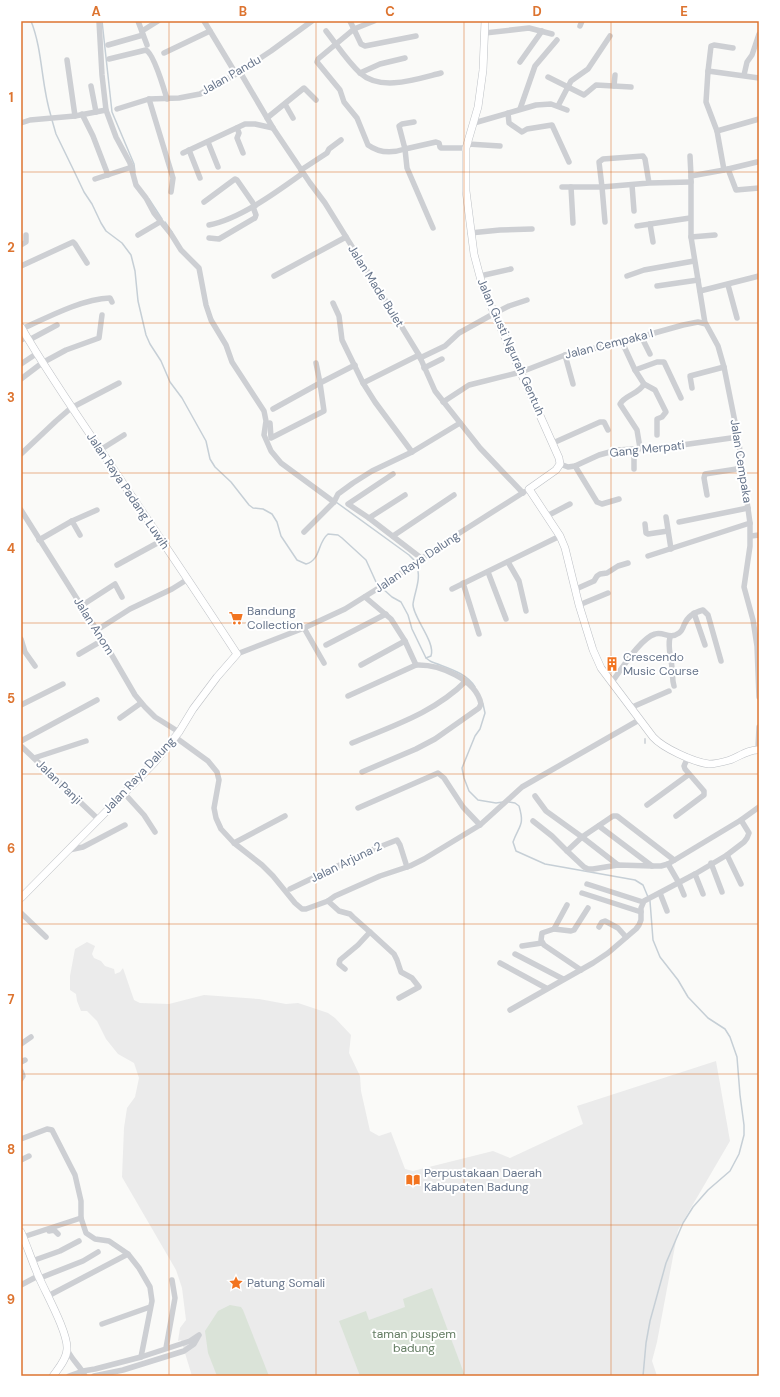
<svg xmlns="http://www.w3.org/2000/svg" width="780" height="1397" font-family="'DM Sans',sans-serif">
	<rect width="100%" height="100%" fill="#fafaf8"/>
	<path fill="#ebebeb" d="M87,942L95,946L92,954L94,958L101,961L105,966L114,969L115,974L120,972L123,968L134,1000L140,1003L169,1004L204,995L259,999L286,1004L298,1003L328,1013L335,1018L351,1035L349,1053L360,1076L361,1091L370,1131L379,1136L391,1132L405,1169L413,1171L493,1151L510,1158L583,1124L577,1106L716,1061L730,1141L678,1230L657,1342L652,1361L657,1376H192L181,1340L178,1341L180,1328L186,1320L182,1288L176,1270L122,1177L124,1128L127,1108L135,1097L139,1078L134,1063L118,1054L106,1039L97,1021L87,1011H81L77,1001L76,994L70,990V976L75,949Z"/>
	<g fill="#dae3d8">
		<path d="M432,1288L465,1376H360L339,1321L366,1311L369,1320L405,1307L403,1299Z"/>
		<path d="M230,1305L241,1307L243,1310L269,1376H217L208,1353L205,1331L218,1311Z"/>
	</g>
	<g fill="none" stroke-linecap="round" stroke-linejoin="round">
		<g stroke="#c6cfd6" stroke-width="1.5">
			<path d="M31,21C43,51 41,85 51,116"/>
			<path d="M102,21L112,112L134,164L135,172"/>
			<path d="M52,120L56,134L74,171L84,192L92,204L101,223L106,231L122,243L131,255L135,271L138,301L146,335L150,344L161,361L170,382L182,398L206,441L210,459L215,467L231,482L249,505L253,508L263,509L272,514L277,522L281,536L297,560L306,564C321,560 317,543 328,534L338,535L342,538L366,560L376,582L379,585"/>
			<path d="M149,199L162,219"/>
			<path d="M165,222L172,232"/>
			<path d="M336,502L409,555L415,561"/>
			<path d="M416,564C422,578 415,590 413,604C412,616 436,642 431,656L426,658"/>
			<path d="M382,588L392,597L401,602L408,615L412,629L426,658L430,661C446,668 466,672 475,687"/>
			<path d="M483,704L485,713L480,729L475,736L462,768L464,778L469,791L478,800L496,803L503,802"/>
			<path d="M509,802L515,803L519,806C525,826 519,825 513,842L516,851L545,864L635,880L643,885L648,897"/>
			<path d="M643,1376L646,1343L650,1321L666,1263L683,1223L693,1207L708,1190L730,1171L739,1154L744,1135V1125L740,1095L737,1057L730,1037L725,1029L708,1018L688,997L678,980L660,957L653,940L650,901"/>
		</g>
		<path stroke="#d5d9dd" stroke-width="5.5" stroke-dasharray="5.5 3" stroke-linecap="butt" d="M644,741H646"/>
		<defs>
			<g id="major">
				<path d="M485,21L483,70L478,107L466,148V191L474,254L483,288L559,458L560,464L556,470L529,489L560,536L565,548L579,605L593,650L601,668L653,737C663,748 693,762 709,764C715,764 723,762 730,760C740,756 749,749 759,750"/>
				<path d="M21,327C46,370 74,411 102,452C147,519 193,586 237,654L217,677L193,709L179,732L154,763L21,898"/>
				<path d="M21,1232C27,1246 32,1261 38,1275C45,1292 68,1332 67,1349C67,1359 58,1369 53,1376"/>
			</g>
		</defs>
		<use href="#major" stroke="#bdc0c5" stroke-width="8"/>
		<g stroke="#cdcfd3" stroke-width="5.5">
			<path d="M99,21L102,75L106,110L116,137L130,163L136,185L146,198L154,213L171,234L181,250L199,268L206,305L211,320L226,345L232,362L264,411L266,421L264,435L271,451L281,463L334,502"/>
			<path d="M138,21L147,45"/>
			<path d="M204,21L236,74"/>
			<path d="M350,21L361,44L365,46L416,36"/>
			<path d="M374,21L354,29L318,59L317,62L340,90L344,102L357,118L368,145C379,153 393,153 405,149L399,126L402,124L414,122"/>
			<path d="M580,26L582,21"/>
			<path d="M142,31L158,21"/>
			<path d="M326,31C337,45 347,61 360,73C381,92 417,79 441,73"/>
			<path d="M485,33L529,28L552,34"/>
			<path d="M108,45L143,35"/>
			<path d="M164,53L210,31"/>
			<path d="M109,59L146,50C154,54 164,89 167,99"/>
			<path d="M67,60L75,116"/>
			<path d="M520,62L542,31"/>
			<path d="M708,71L711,46L714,45L733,48"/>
			<path d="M240,72L273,128L310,183L325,203L400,324L419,355L435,391L480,448L523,493"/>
			<path d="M360,73L380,64L405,58"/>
			<path d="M744,75L747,62L752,55L759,34"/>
			<path d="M548,77L584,95L596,85L631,87"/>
			<path d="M91,86L96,112"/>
			<path d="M614,86L615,75"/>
			<path d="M149,99L173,178L171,192"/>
			<path d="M285,104L293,118"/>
			<path d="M558,106L571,81L588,69L610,36"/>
			<path d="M117,109L149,99L179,98L200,94L236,74L271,51L312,21"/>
			<path d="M520,109L535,66L557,40"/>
			<path d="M508,113L509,123L522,132L527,129L552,125L569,162"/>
			<path d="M82,114L93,136L108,175"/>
			<path d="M267,118L304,88L316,100"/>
			<path d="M21,123L30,120L75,116L106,110"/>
			<path d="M474,123L536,105L551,104L567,110"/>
			<path d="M237,128L239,133L237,138L243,153"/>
			<path d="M717,131L759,119"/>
			<path d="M208,142L218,167"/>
			<path d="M468,144L500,146"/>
			<path d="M189,150L200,178"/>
			<path d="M183,153L245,124H255L273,128"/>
			<path d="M690,156L691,176"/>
			<path d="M728,169L736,190L759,188"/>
			<path d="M301,170L327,153L329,149L341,140"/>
			<path d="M724,170L757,162"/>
			<path d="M95,179L132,167"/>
			<path d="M649,183L645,159L643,156L603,159L599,162L602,187L649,183L691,182"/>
			<path d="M632,185L634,211"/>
			<path d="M562,187H571"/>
			<path d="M204,202L235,179L237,180L255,206"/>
			<path d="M573,223L571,187H602L605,222"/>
			<path d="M650,224L653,242"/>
			<path d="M209,225C240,219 278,191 303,173"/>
			<path d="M637,226L690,218"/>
			<path d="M433,228L407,168L405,149L436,142L439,143L440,147L441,148H466"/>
			<path d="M470,233L500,230L532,229"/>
			<path d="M138,235L160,222"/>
			<path d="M691,237L715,235"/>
			<path d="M209,238L219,239L255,218L256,215L253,207"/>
			<path d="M21,245L26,242V235"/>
			<path d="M21,266L73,242L75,244L87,263"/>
			<path d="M274,276L346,237"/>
			<path d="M480,276L511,269"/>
			<path d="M627,276L644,270L694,261"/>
			<path d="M728,285L737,318"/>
			<path d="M657,286L698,280"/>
			<path d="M700,291L759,276"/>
			<path d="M333,303L339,316L342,340L363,383L375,402L412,452"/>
			<path d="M705,323L691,237V176L724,170L717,131L706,102L708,71L759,78"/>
			<path d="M22,329C48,317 82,299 110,298L112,302"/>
			<path d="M641,336L650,354"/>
			<path d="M21,340L27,337"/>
			<path d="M29,340L57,325"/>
			<path d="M622,342L635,370L644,384C639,394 625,395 620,404L637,430L640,448"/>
			<path d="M565,355L573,384"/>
			<path d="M420,358L445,346L459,333L495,313L509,306L527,300"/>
			<path d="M21,364L36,354"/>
			<path d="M424,368L442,359"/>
			<path d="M635,370L657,362H664L681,398"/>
			<path d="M21,379L42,363L66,350L99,338L102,315"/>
			<path d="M363,383L419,355"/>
			<path d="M644,384L655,390L666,412L662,417L657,419V435"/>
			<path d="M692,388L690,376L724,367"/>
			<path d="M443,402L469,385L521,372L565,355L622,342L683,325L698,322L706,324L718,346L724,367L738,437L750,523V546L744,587L753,620L757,646L759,697"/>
			<path d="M273,409L320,383L316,363"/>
			<path d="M270,423L271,438L324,411L320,383L355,365"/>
			<path d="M553,443L600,422H604L608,430"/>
			<path d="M100,450L124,435"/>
			<path d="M21,454L56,421L71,408L119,383"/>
			<path d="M560,464L568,467L575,466L599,455L617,450L668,447L738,437"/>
			<path d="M575,466L597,502L602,504L619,499"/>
			<path d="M634,469V449"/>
			<path d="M393,474L348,504L369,518L421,558"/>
			<path d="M707,495L704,478L705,474L743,468"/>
			<path d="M21,510L103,640L135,695L145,707L155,717L179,732"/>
			<path d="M547,516L570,504"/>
			<path d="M666,517L671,549"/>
			<path d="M369,518L405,495"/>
			<path d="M72,521L80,535"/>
			<path d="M679,522L748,508"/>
			<path d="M645,524L646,533L648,534L668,531"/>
			<path d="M304,532L334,502L338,494L353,483L372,471L412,452L460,423"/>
			<path d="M393,536L454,495"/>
			<path d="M751,536L759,535"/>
			<path d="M39,540L72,521L97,510"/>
			<path d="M648,556L750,523"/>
			<path d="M508,562L519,581L526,611"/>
			<path d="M117,565L161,541"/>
			<path d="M488,572L506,619"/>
			<path d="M463,583L479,634"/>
			<path d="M452,589L560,536"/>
			<path d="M576,589L594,581L597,576L600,574L607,573L618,566L628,563"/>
			<path d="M365,597L391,619L405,641L416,665"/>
			<path d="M579,605L608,593"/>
			<path d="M81,606L115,584L122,597"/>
			<path d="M694,613L705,645"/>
			<path d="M304,628L324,663"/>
			<path d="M97,630L130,609L172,589L188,579"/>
			<path d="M670,637C667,649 672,658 672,670C673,676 672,680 674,686"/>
			<path d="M21,639L25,652L35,666"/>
			<path d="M326,645L386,614"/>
			<path d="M79,654L103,640"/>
			<path d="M237,654L304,628L345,609L385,584L450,539L524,492"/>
			<path d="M361,665L405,641"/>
			<path d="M610,681L614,679C623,667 641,638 655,634C664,631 669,640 679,633C682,631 683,628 684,625C688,616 693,613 703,610L708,615L721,661"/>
			<path d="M348,696L416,665C439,664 476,679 481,704L479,708L435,739L416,749L362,772"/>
			<path d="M21,705L63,684"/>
			<path d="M630,708L669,691"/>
			<path d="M120,718L141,703"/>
			<path d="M175,737L208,761L217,772L219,780L214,808L216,818L221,829L234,843L262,865L273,876L295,903L302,909H306L328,901L335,896L380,876L410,866L424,859L480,825L522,787L639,720"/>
			<path d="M21,741L97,700"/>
			<path d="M352,743C392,726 434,713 466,681"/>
			<path d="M21,746L98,819"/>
			<path d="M758,749L759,727"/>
			<path d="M34,758L86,741"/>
			<path d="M124,793L144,815L155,832"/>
			<path d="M535,796L546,811L582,837L618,865"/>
			<path d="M647,805L688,775"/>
			<path d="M358,808L438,773L444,778L463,807L480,825"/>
			<path d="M676,816L704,795V791L685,769L684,766L688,757"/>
			<path d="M533,821L552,836L567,851L582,837L613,816H617L674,860"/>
			<path d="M599,826L652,866H661L668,864L741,820L759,807"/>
			<path d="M234,843L285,816"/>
			<path d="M69,850L83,847L125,825"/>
			<path d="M567,851L584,867L588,869H593L618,865L652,866"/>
			<path d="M727,855L741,884"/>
			<path d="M711,863L722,892"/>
			<path d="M668,864L679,883L684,895"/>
			<path d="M695,874L703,894"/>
			<path d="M587,884L643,902"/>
			<path d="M290,889L369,851L397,840L400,845L407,867"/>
			<path d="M582,893L641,912"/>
			<path d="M660,893L667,911"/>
			<path d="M328,901L339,911L350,914L353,917L370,932L358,945L340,960L339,964L345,969"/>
			<path d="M567,905L554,929L542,933L541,940L544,945L581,970"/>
			<path d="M21,913L46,937"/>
			<path d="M599,927L602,922L605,921L618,928L626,937"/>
			<path d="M554,929L571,931L574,930L588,908"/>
			<path d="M370,932L394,954L397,960L401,972L412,978L419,987L399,998"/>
			<path d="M522,946L542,943"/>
			<path d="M515,954L563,979"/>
			<path d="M500,963L546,988"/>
			<path d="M510,1010L593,963L608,953L636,929L639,925L641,920V908L644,901L695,874L727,855L744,842L747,838L749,833L741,820"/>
			<path d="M21,1044L31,1037"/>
			<path d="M21,1062L25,1060"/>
			<path d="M21,1071L23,1076L21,1079"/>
			<path d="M21,1139L47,1129L52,1130L75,1175L81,1201V1218L86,1233L95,1239L109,1241L128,1254L139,1268L150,1287L152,1301L141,1357"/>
			<path d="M21,1160L29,1156"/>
			<path d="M49,1231L54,1230L58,1234"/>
			<path d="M23,1237L81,1218"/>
			<path d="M32,1261L60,1251L79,1241"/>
			<path d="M40,1278L83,1261L98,1252"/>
			<path d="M21,1285L38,1276"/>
			<path d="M48,1296L128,1254"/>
			<path d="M102,1324L150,1307"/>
			<path d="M166,1348L175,1298L172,1280"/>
			<path d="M68,1351C72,1360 81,1367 85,1376"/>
			<path d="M69,1376L83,1371L95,1369L141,1357L190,1341L199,1335"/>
			<path d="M94,1376L123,1370L184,1351L194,1344L198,1337"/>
		</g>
		<use href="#major" stroke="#fff" stroke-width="7"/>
	</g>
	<path fill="none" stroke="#dd7430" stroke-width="1" stroke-opacity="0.55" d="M169,21V1376M316,21V1376M464,21V1376M611,21V1376M21,172H759M21,323H759M21,473H759M21,623H759M21,774H759M21,924H759M21,1074H759M21,1225H759"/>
	<defs>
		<symbol id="supermarket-bare" viewBox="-9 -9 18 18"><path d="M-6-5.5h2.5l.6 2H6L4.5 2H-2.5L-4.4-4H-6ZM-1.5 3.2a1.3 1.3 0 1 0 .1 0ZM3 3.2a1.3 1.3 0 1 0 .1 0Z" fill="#f27420" stroke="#fff" stroke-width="2.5" paint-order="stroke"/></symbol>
		<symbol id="building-bare" viewBox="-9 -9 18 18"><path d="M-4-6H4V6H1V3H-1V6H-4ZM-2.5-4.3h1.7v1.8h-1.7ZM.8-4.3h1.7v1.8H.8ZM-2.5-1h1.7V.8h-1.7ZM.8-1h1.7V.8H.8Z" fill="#f27420" stroke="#fff" stroke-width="2.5" paint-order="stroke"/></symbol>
		<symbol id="library-bare" viewBox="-9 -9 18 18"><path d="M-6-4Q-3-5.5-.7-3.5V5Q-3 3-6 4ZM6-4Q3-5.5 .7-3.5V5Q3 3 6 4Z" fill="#f27420" stroke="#fff" stroke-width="2.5" paint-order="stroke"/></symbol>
		<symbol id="sight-bare" viewBox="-9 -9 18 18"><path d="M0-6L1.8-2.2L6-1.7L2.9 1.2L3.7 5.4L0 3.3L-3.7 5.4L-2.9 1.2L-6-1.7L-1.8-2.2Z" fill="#f27420" stroke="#fff" stroke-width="2.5" paint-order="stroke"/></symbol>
	</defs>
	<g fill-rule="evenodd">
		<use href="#supermarket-bare" x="226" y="608" width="20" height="20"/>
		<use href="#building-bare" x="602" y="654" width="20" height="20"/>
		<use href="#library-bare" x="403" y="1170" width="20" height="20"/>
		<use href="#sight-bare" x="226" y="1273" width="20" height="20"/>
	</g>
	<g text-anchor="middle" stroke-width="4" stroke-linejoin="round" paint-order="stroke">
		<g font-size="12" fill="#67758b" stroke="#fff">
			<text transform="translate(231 75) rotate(-30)" y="4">Jalan Pandu</text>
			<text transform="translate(376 286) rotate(58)" y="4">Jalan Made Bulet</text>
			<text transform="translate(609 344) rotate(-14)" y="4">Jalan Cempaka I</text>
			<text transform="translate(511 347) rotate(66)" y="4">Jalan Gusti Ngurah Gentuh</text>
			<text transform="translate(647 449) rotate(-6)" y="4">Gang Merpati</text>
			<text transform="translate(741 461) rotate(81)" y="4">Jalan Cempaka</text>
			<text transform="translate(128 491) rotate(56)" y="4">Jalan Raya Padang Luwih</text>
			<text transform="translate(417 562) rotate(-34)" y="4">Jalan Raya Dalung</text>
			<text transform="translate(94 626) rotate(58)" y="4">Jalan Anom</text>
			<text transform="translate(139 775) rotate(-47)" y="4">Jalan Raya Dalung</text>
			<text transform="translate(59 782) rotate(44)" y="4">Jalan Panji</text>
			<text transform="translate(346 862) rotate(-26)" y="4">Jalan Arjuna 2</text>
		</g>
		<g font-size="12" fill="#67758b" stroke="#fff" text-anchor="start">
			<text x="247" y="615">Bandung<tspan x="247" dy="14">Collection</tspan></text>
			<text x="623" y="661">Crescendo<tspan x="623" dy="14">Music Course</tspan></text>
			<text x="424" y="1177">Perpustakaan Daerah<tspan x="424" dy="14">Kabupaten Badung</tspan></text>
			<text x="247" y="1287">Patung Somali</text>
		</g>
		<g font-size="12" fill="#637c62" stroke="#fff">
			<text x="414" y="1338">taman puspem<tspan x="414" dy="14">badung</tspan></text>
		</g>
	</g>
	<rect width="780" height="1397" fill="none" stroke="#ffffff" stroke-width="44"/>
	<rect x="22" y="22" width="736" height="1353" fill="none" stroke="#dd7430" stroke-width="1.5"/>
	<g font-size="13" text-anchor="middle" font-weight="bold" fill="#dd7430">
		<text x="96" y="16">A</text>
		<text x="243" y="16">B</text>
		<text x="390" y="16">C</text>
		<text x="537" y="16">D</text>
		<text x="684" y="16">E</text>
		<text x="11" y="102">1</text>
		<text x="11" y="252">2</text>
		<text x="11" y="402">3</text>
		<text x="11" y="553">4</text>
		<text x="11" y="703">5</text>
		<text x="11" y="853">6</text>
		<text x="11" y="1004">7</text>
		<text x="11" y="1154">8</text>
		<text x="11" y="1304">9</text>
	</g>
</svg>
